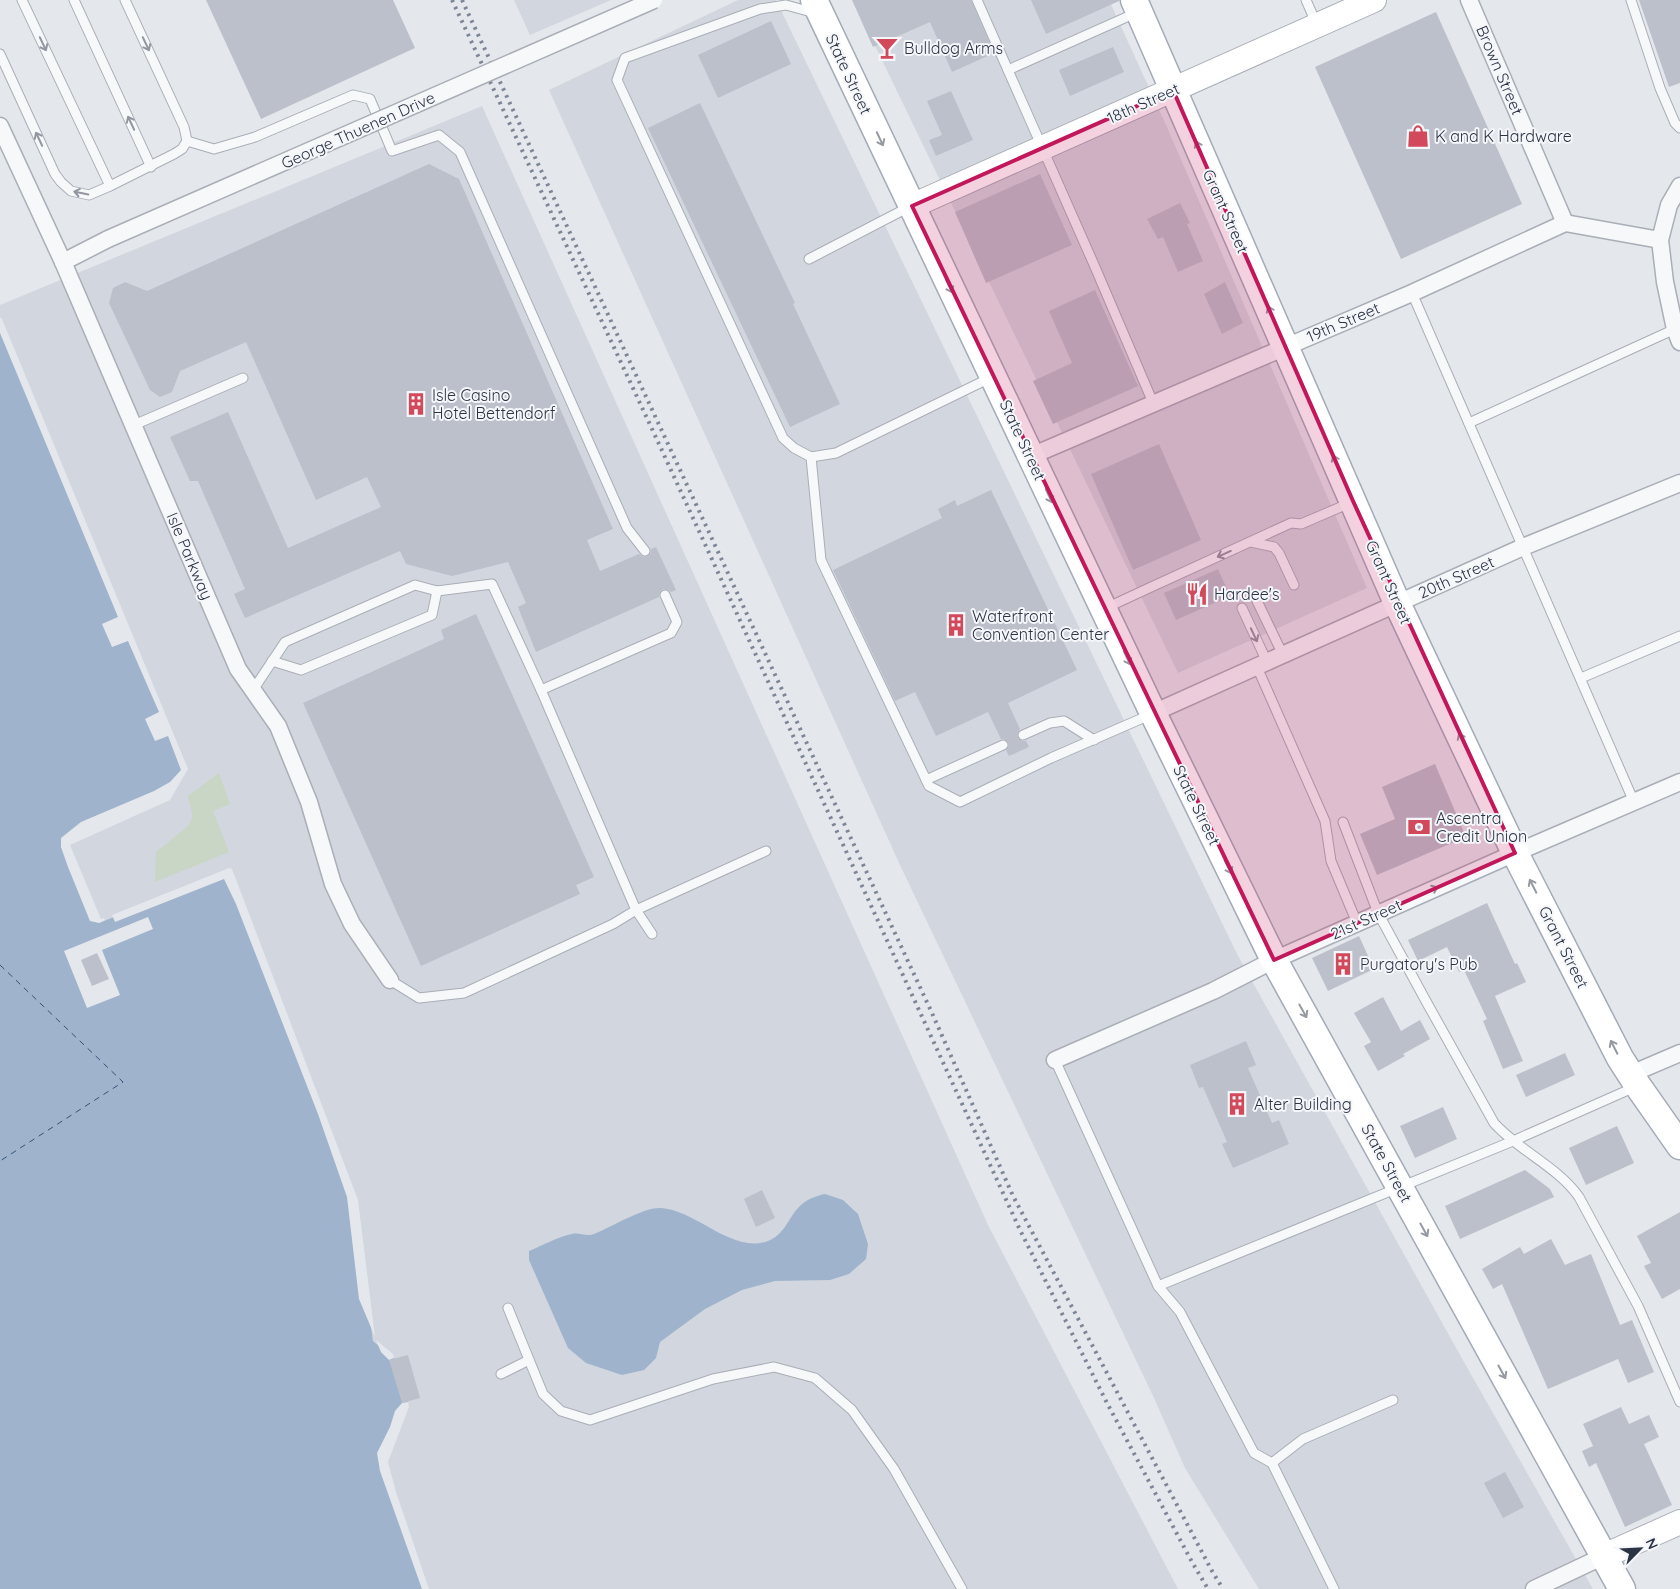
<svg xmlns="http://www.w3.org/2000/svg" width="1680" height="1589" font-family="Quicksand,sans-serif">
	<rect width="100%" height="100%" fill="#e4e7ec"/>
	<g fill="#d2d6de">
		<path d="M514,0H611L530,35Z"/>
		<path d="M738,0H776L1237,954L1460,1355L1593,1589H1259L1185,1468L1154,1398L900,865L549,90Z"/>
		<path d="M853,0H1109L1166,125L1367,588L1178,673Z"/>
		<path d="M482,106L988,1225L1178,1589H426L385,1462L394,1358L373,1341L355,1201L217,875L99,923L67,844L0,320V305Z"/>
	</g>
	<path fill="#c9d6c5" d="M219,773L230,804L213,811L229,852L155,882L156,852L188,826L193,817L188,796Z"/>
	<g fill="#9fb4cc">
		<path d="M0,320L186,769L169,797L67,844L99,923L230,870L355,1201L373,1341L394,1358L408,1402L385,1462L426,1589H0Z"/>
		<path d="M825,1194L843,1200L858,1214L868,1244L866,1259L849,1274L830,1280L775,1281L742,1290L705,1309L660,1342L656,1358L644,1370L622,1375L586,1363L568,1348L529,1260V1251C543,1245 558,1237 572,1234C579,1232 587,1237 594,1234C612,1227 643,1207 661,1208C696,1210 732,1254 768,1241C784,1235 788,1219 798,1208C805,1200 815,1196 825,1194Z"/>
	</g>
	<g fill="#e4e7ec">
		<path d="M0,317L2,319L188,769L170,800L70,845L101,919L104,918L105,920L99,923L90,921L68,867L61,847V838L81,822L154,791L170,782L181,770L168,736L155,741L145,719L159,712L128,641L112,647L102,624L118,617L0,333Z"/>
		<path d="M229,868L232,869L358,1200L375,1337L359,1299L347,1197L318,1114L236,904L224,879L115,922L112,915Z"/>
		<path d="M148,917L153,929L102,950L120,995L87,1008L64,951Z"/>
		<path d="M376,1340L393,1354L394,1358L389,1360L381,1352Z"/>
		<path d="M408,1402L409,1407L388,1462L396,1492L429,1589H422L380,1471L377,1453L390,1427L395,1411L402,1403Z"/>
	</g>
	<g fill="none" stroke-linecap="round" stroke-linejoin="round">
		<path stroke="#34527a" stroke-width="1" stroke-dasharray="6 5" stroke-linecap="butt" d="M0,965L123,1082L0,1161"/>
	</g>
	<g fill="#bbc0ca">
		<path d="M206,0H393L415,48L261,119Z"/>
		<path d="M852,0H971L994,53L952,72L930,22L873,47Z"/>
		<path d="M1031,0H1119V1L1046,34Z"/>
		<path d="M1639,0H1680V83L1669,87Z"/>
		<path d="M1436,12L1522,204L1401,259L1315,67Z"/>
		<path d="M771,21L791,64L718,98L698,55Z"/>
		<path d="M1113,47L1124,72L1070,96L1059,70Z"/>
		<path d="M951,91L973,140L936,156L929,140L942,135L927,101Z"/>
		<path d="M700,103L795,303L793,304L840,404L790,427L648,128Z"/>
		<path d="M429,164L459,179L613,529L587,540L600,571L639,554L643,557L648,556L651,553V549L656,547L676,590L671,592L668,590L663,589L660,592L659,597L536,652L518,607L526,603L508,562L452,576L406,564L400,551L245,618L234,594L245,589L198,481H190L170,437L228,412L288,548L381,507L367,477L316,500L246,342L180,371L172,392L160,397L150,390L109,303L113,288L125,282L147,291Z"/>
		<path d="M1040,174L1072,245L986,283L955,212Z"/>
		<path d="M1180,203L1190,223L1187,224L1203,261L1178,272L1163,237L1158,239L1147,219Z"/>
		<path d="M1225,282L1243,323L1222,334L1204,294Z"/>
		<path d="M1095,290L1138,386L1053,424L1033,381L1072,363L1049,311Z"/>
		<path d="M1159,444L1201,540L1133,570L1091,474Z"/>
		<path d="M991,490L1077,670L1008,703L1020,729L1017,734L1018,738L1022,741H1026L1029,747L1009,756L1006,750L1009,746L1008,742L1004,739H1001L988,712L936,736L915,692L895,701L833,570L942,518L938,509L955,500L957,506Z"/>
		<path d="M1218,569L1230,596L1176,620L1164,593Z"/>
		<path d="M476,614L594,877L576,885L580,894L421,966L303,703L444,639L441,630Z"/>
		<path d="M1435,764L1466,837L1377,875L1360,834L1395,819L1382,787Z"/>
		<path d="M1487,903L1515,964L1517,963L1526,982L1495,996L1523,1061L1503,1069L1483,1021L1487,1019L1464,970L1459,972L1447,947L1418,961L1408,940Z"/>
		<path d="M1359,936L1374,969L1328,991L1312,958Z"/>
		<path d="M97,953L109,979L92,986L81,960Z"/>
		<path d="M1383,997L1401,1031L1420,1020L1430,1039L1403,1054L1405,1056L1378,1071L1364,1046L1371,1042L1354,1013Z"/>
		<path d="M1246,1041L1256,1065L1248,1068L1272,1123L1279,1120L1289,1144L1233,1168L1222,1144L1227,1142L1203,1087L1199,1088L1190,1065Z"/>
		<path d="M1565,1053L1575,1075L1526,1097L1516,1075Z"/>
		<path d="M1443,1107L1457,1139L1415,1158L1400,1126Z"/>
		<path d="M1617,1126L1634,1163L1586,1185L1569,1148Z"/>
		<path d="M1525,1170L1550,1189L1554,1197L1460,1239L1445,1206Z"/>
		<path d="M762,1190L775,1218L756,1227L744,1199Z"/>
		<path d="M1680,1212V1289L1662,1299L1644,1266L1651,1263L1637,1236Z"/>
		<path d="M1551,1239L1565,1265L1591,1254L1620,1325L1632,1320L1654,1372L1628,1383L1618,1359L1548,1389L1502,1284L1493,1289L1482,1269L1520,1247L1524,1254Z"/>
		<path d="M408,1355L420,1398L402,1403L389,1360Z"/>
		<path d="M1621,1407L1629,1424L1649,1415L1659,1437L1644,1444L1672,1505L1625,1527L1596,1463L1589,1467L1582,1451L1593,1446L1583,1424Z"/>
		<path d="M1505,1472L1524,1507L1503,1518L1484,1483Z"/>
	</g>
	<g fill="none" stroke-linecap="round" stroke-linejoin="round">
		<defs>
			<g id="lane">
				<path d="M22,0L110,186"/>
				<path d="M74,0L151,167"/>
				<path d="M977,0L1095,267L1154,405"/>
				<path d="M1306,0L1317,25"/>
				<path d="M1631,0L1660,88L1675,123L1680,128"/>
				<path d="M815,13L786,5L760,9L625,58L617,80L783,438L794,448L811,457L836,453L992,377"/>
				<path d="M0,54L55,174L61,182L71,191L89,195L110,186L174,154L182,149L187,141L184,127L125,0"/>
				<path d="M1008,70L1138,12"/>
				<path d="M187,141L214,149L255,137L353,95L370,99L392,151L439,135L460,152L627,528L645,551"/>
				<path d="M809,259L911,206"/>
				<path d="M1412,293L1634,802"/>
				<path d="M1469,423L1675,329"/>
				<path d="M134,425L243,378"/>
				<path d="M811,457L821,560L929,786L960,802L1051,758L1152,714"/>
				<path d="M1251,542L1274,547L1279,553L1294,585"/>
				<path d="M1257,601L1283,655"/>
				<path d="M1106,608L1149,588L1291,523L1301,524L1350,503"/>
				<path d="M1242,608L1267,662"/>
				<path d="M272,661L301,670L432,615L437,591"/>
				<path d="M1257,667L1325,821L1331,861L1357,923"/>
				<path d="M1581,678L1680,636"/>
				<path d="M253,690L285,642L415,585L437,591L492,584L541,690L636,910L613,924L464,993L419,998L390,980"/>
				<path d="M541,690L671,633L677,622L665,595"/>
				<path d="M1023,735L1050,723L1064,721L1094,740"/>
				<path d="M926,780L1003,745"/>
				<path d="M1343,822L1378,913L1427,1003L1494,1123C1519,1151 1557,1166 1579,1197L1638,1306L1680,1402"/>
				<path d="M652,934L636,910L766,851"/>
				<path d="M1055,1060L1158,1286L1513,1141L1635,1087"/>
				<path d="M1158,1286L1180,1312L1254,1453L1272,1463L1334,1589"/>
				<path d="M508,1308L543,1394L561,1411L590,1420L713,1379L774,1367L815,1378L852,1410L894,1469L962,1589"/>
				<path d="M501,1374L529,1360"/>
				<path d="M1272,1463L1303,1439L1393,1400"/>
			</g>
			<g id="street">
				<path d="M1469,0L1565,223"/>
				<path d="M0,126L63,262L238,669L278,726L309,802L333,884L352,924L390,980"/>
				<path d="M1680,186L1669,205L1660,240L1665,282L1675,329L1680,342"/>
				<path d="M63,262L108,239"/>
				<path d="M1031,456L1412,293L1565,223L1660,240"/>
				<path d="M1153,713L1523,547L1680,483"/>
				<path d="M1055,1060L1213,991L1274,960L1515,853L1680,782"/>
				<path d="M1631,1074L1680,1053"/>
				<path d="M1534,1589L1604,1556"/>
			</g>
			<g id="secondary">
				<path d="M912,206L1374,0"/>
				<path d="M1604,1556L1680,1522"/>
			</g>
			<g id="primary">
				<path d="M814,0L1153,713L1274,960L1622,1589"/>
				<path d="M1134,0L1397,603L1515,853L1620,1058L1638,1086L1680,1146"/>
			</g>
		</defs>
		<use href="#lane" stroke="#a9aeb7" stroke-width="11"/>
		<use href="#street" stroke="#a9aeb7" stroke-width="19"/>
		<use href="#secondary" stroke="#a9aeb7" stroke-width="26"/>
		<use href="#primary" stroke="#a3abb8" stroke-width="29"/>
		<use href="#lane" stroke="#f7f8fa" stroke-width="9"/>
		<use href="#street" stroke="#f7f8fa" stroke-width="16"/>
		<use href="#secondary" stroke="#fff" stroke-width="24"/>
		<use href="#primary" stroke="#fff" stroke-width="26"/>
		<g stroke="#7d8696" stroke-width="4" stroke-dasharray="2.5 5" stroke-linecap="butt">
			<path d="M452,0L659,444L1020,1230L1107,1403L1192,1562L1208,1589"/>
			<path d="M462,0L932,1013L1013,1196L1212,1571L1223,1589"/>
		</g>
		<defs>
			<path id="street-bridge" d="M108,239L654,0"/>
		</defs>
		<use href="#street-bridge" stroke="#a9aeb7" stroke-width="19" stroke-linecap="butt"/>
		<use href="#street-bridge" stroke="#f7f8fa" stroke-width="16"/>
	</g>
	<defs><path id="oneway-shaft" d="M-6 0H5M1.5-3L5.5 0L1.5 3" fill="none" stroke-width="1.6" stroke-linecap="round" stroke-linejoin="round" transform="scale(1.25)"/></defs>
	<g stroke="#9196a0">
		<use href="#oneway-shaft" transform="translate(43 44) rotate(65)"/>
		<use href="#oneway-shaft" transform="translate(146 44) rotate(65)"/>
		<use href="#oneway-shaft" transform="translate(131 123) rotate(-115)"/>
		<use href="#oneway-shaft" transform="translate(39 139) rotate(-115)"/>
		<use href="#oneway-shaft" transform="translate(81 193) rotate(-168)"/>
		<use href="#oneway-shaft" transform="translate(1224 554) rotate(156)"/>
		<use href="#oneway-shaft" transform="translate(1254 635) rotate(65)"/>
		<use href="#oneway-shaft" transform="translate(1431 890) rotate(-24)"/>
	</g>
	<g stroke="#959aa2">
		<use href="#oneway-shaft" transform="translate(880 139) rotate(65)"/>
		<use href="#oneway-shaft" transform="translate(1199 148) rotate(-114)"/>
		<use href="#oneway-shaft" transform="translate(949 286) rotate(65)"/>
		<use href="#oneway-shaft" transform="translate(1271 313) rotate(-114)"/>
		<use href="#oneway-shaft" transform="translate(1336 462) rotate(-114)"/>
		<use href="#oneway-shaft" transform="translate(1049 496) rotate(65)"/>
		<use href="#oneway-shaft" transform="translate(1127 658) rotate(65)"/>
		<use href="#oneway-shaft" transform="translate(1462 740) rotate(-115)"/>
		<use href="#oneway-shaft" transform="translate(1228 867) rotate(63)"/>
		<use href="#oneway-shaft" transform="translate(1533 886) rotate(-117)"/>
		<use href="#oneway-shaft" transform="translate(1303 1011) rotate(61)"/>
		<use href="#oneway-shaft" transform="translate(1614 1047) rotate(-117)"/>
		<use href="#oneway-shaft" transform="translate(1424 1230) rotate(61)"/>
		<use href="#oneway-shaft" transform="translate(1502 1372) rotate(61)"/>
	</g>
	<path fill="#c2185b" fill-opacity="0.2" stroke="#c2185b" stroke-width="4" stroke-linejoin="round" d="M1173,90L1353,501L1515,853L1274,960L912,206Z"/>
	<defs>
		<symbol id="bar-bare" viewBox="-9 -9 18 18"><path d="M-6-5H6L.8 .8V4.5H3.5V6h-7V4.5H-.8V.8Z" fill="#d1495b" stroke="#f4f6f9" stroke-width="2.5" paint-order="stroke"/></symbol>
		<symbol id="shop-bare" viewBox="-9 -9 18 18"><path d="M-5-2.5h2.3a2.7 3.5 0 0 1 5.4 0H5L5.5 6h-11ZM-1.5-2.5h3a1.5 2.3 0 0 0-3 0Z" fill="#d1495b" stroke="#f4f6f9" stroke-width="2.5" paint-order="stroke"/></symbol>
		<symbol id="building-bare" viewBox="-9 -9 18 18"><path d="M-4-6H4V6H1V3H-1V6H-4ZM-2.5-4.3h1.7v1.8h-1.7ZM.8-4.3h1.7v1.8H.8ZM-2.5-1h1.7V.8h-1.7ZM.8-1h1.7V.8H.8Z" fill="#d1495b" stroke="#f4f6f9" stroke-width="2.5" paint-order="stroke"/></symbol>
		<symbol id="restaurant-bare" viewBox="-9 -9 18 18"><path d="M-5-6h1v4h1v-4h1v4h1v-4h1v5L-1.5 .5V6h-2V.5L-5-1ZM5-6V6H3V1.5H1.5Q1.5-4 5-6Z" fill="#d1495b" stroke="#f4f6f9" stroke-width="2.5" paint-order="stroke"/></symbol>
		<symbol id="bank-bare" viewBox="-9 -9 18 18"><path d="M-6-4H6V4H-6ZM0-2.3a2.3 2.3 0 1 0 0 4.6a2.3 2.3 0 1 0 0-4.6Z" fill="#d1495b" stroke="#f4f6f9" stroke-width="2.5" paint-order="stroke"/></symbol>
	</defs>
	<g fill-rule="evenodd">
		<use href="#bar-bare" x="871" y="32" width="32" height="32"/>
		<use href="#shop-bare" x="1402" y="120" width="32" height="32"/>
		<use href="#building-bare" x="400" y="388" width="32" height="32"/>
		<use href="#restaurant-bare" x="1181" y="578" width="32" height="32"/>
		<use href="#building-bare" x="940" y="609" width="32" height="32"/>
		<use href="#bank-bare" x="1403" y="811" width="32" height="32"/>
		<use href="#building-bare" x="1327" y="948" width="32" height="32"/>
		<use href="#building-bare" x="1221" y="1088" width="32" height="32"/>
	</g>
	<g text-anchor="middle" stroke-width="4" stroke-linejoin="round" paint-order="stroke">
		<g font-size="16" fill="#2b3445" stroke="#f4f6f9" text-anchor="start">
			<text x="904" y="54">Bulldog Arms</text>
			<text x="1435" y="142">K and K Hardware</text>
			<text x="432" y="401">Isle Casino<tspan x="432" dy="18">Hotel Bettendorf</tspan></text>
			<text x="1214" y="600">Hardee's</text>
			<text x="972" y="622">Waterfront<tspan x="972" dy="18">Convention Center</tspan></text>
			<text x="1436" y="824">Ascentra<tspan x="1436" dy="18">Credit Union</tspan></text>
			<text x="1360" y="970">Purgatory's Pub</text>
			<text x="1254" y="1110">Alter Building</text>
		</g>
		<g font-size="16" fill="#2b3445" stroke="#f4f6f9">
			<text transform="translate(1500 70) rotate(67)" y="6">Brown Street</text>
			<text transform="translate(849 74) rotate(65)" y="6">State Street</text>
			<text transform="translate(1143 103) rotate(-24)" y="6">18th Street</text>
			<text transform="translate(358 130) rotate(-24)" y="6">George Thuenen Drive</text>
			<text transform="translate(1226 211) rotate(66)" y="6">Grant Street</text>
			<text transform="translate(1343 322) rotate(-23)" y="6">19th Street</text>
			<text transform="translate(1023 440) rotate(65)" y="6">State Street</text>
			<text transform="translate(190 556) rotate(67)" y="6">Isle Parkway</text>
			<text transform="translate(1456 577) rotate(-24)" y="6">20th Street</text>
			<text transform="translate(1389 582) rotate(66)" y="6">Grant Street</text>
			<text transform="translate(1197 805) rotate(64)" y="6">State Street</text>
			<text transform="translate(1366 919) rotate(-24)" y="6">21st Street</text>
			<text transform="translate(1564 947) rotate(63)" y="6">Grant Street</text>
			<text transform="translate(1387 1163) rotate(61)" y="6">State Street</text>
		</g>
	</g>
	<g transform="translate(1640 1549) rotate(66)" stroke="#f4f6f9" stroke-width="4" paint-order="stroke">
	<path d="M0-4L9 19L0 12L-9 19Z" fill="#2b3445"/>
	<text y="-8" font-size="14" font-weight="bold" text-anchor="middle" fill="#2b3445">N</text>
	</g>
</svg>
